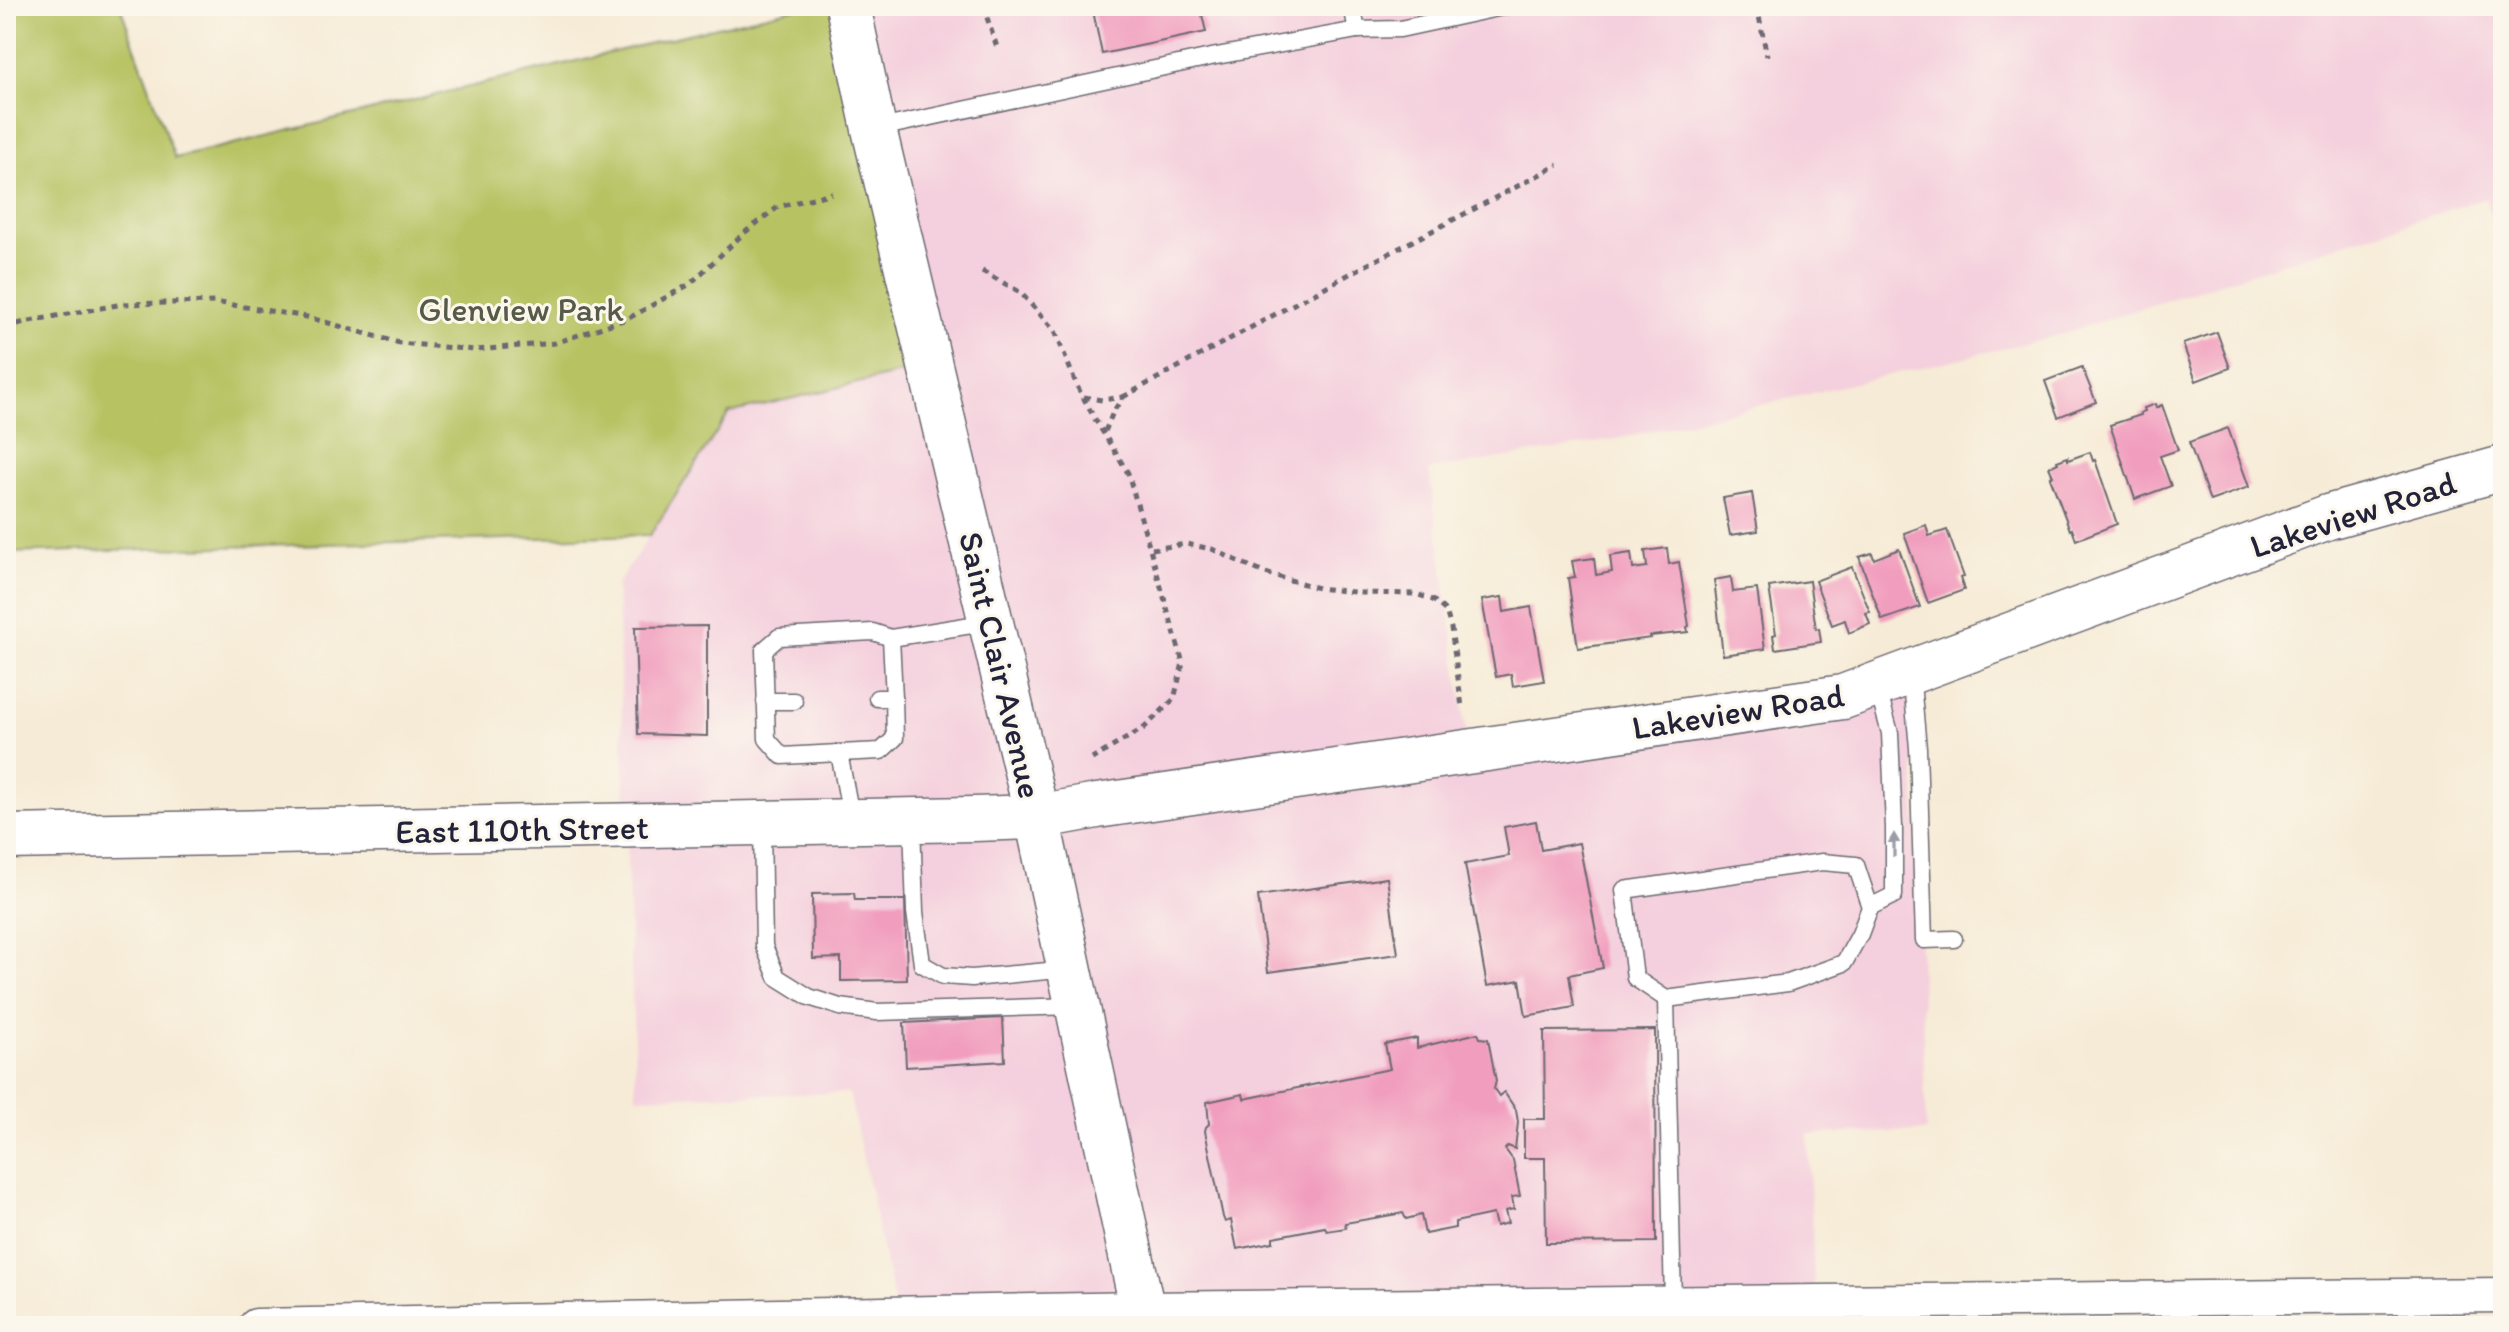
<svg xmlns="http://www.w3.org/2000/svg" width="2509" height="1332" font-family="Itim,sans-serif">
	<rect width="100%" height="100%" fill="#fbf7ec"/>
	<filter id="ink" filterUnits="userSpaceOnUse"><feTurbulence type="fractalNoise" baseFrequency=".0125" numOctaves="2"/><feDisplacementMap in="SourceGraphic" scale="16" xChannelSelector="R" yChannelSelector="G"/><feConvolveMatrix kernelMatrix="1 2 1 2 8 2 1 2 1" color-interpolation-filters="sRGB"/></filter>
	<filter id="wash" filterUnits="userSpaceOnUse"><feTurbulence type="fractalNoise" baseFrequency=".006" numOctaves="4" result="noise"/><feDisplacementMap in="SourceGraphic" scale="32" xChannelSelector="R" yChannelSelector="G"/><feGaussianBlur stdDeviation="1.8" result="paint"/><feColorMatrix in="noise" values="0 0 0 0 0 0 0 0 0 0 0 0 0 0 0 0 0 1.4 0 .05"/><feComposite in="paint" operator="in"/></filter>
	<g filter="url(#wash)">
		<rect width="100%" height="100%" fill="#f6ebd6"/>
		<path fill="#f4cfdd" d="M848,6H2503V263L2486,198L2055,336L1617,439L1429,470L1469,752L1911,672L1926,1131L1808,1134L1815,1301L1495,1306L1496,1326H899L849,1093L636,1097L617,585L729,413L930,366Z"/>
		<path fill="#b7c364" stroke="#6c7250" stroke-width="2" d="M6,6H120L175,158L804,6H848L930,366L729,413L650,535L6,553Z"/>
		<g id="blocks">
			<g fill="#f19dbd">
				<path d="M1092,6H1200L1206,32L1102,54Z"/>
				<path d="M2217,332L2230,368L2196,381L2183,344Z"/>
				<path d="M2082,367L2096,402L2058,417L2045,381Z"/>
				<path d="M2155,404L2156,408L2162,405L2178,450L2160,456L2171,486L2135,499L2110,425L2141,415L2140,413L2145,411L2144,408Z"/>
				<path d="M2228,428L2249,487L2210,501L2189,442Z"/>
				<path d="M2090,452L2093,461L2095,460L2117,524L2076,540L2072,529L2070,530L2050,477L2053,476L2049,467L2058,463L2057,461L2068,457V460Z"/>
				<path d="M1752,493L1758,531L1730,535L1723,498Z"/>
				<path d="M1926,525L1929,536L1947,530L1964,577L1960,578L1964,590L1928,603L1904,533Z"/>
				<path d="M1667,548L1669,564L1679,562L1689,626L1687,627L1688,632L1650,636L1651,638L1578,648L1568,578L1575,577L1572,561L1594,558L1596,575L1612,572L1610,556L1631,553L1633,569L1647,567L1645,551Z"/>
				<path d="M1899,549L1920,607L1882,620L1859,557L1872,553L1874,559Z"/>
				<path d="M1852,567L1870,612L1866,613L1870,624L1849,633L1845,620L1832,625L1815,581Z"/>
				<path d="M1731,577L1733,592L1757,589L1765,649L1723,655L1714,580Z"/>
				<path d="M1809,581L1816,629L1819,628L1821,642L1775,649L1773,635L1776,634L1769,587Z"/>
				<path d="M1502,597L1504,612L1531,607L1544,681L1513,686L1511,674L1496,677L1482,600Z"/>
				<path d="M707,626V736L638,734L635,627Z"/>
				<path d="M1536,821L1541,850L1579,843L1603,968L1569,975L1574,1007L1526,1016L1520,980L1487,986L1465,864L1509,856L1504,827Z"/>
				<path d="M1387,878L1398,954L1268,972L1258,896Z"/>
				<path d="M854,893L855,900H905L907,980L841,981V958L813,959L812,894Z"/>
				<path d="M1003,1018L1005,1061L906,1067L904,1023Z"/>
				<path d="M1655,1030L1656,1242L1546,1243L1545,1158H1524V1119H1545L1544,1031Z"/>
				<path d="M1478,1033L1480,1038L1488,1039L1496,1081L1494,1089L1499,1096L1504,1092L1516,1110L1518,1122L1515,1149L1508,1146L1505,1149L1513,1160L1520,1196L1512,1197L1514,1209L1505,1211L1508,1223L1496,1226L1493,1214L1455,1222V1228L1425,1234L1421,1215L1406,1219L1403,1213L1345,1223L1346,1228L1327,1231L1325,1227L1273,1237V1242L1237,1249L1231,1220L1225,1222L1223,1217L1205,1131L1206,1127L1209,1124L1207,1102L1243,1094L1244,1099L1390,1069L1385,1044L1417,1038V1048Z"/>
			</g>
		</g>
	</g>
	<g filter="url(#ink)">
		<use href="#blocks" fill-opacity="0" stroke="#6c6871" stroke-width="2"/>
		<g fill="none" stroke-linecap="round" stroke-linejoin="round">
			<defs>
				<g id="lane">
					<path d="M1352,6L1357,30"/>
					<path d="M875,129L1211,57L1357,30L1400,29L1507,6"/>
					<path d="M1911,672L1918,748L1924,940L1954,939"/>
					<path d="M877,698H894L891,638L990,622"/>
					<path d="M765,701H794"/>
					<path d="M839,753L881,751L895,738L894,698"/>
					<path d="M852,821L839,753L782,756L767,739L764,650L779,637L873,632L891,638"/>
					<path d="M912,822L915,912L922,964L943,976L972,978L1069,969"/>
					<path d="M762,826L764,946L777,977L809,997L840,1007L877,1012L1076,1006"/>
					<path d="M1822,862L1856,865L1870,907L1860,934L1844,963L1788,983L1666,999L1635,978L1624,890Z"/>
					<path d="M1870,907L1894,895V828L1890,733L1877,686"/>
					<path d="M1666,999L1673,1303"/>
				</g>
				<path id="street" d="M256,1326L1142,1309L2503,1295"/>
				<g id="secondary">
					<path d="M848,6L874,129L1037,817L1146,1326"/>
					<path d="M6,837L974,819L1037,817L1097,806L1843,697L2328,517L2503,468"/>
				</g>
			</defs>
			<use href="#lane" stroke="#6c6871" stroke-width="19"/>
			<use href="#street" stroke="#6c6871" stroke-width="37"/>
			<use href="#secondary" stroke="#6c6871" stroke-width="47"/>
			<g stroke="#6c6871" stroke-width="5" stroke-dasharray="6 6" stroke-linecap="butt">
				<path d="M983,6L998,50"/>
				<path d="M1757,6L1767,56"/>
				<path d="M982,271L1020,292L1055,331L1077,386L1096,421L1128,473L1183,663L1174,699L1144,728L1092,759"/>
				<path d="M6,328L24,322L123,304L214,302L307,317L400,343L475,350L555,343L629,318L690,284L744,233L778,207L832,193"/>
				<path d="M1084,397L1102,400L1123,397L1113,412L1104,434"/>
				<path d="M1123,397L1340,279L1558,165"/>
				<path d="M1152,549L1186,544L1212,549L1262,572L1318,588L1362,593L1416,594L1433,600L1446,611L1451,628L1462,707"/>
			</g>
			<use href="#lane" stroke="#fff" stroke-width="16"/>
			<use href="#street" stroke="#fff" stroke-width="34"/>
			<use href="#secondary" stroke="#fff" stroke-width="44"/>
		</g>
		<defs><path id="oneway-solid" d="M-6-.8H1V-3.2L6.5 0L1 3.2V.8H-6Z" transform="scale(2)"/></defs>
		<use fill="#9c9ca7" href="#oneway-solid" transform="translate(1894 845) rotate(-90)"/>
	</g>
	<g text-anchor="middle" stroke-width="6" stroke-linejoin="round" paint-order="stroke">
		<g font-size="34" fill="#565a49" stroke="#fbf7ec">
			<text x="521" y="321">Glenview Park</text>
		</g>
		<g font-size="34" fill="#22223b" stroke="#fbf7ec">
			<text transform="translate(2353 514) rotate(-18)" y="12">Lakeview Road</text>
			<text transform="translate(1001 665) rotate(77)" y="12">Saint Clair Avenue</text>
			<text transform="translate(1738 711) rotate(-9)" y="12">Lakeview Road</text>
			<text transform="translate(522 829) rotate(-1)" y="12">East 110th Street</text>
		</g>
	</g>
	<rect width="2509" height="1332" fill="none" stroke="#fbf7ec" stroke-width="32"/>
</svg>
